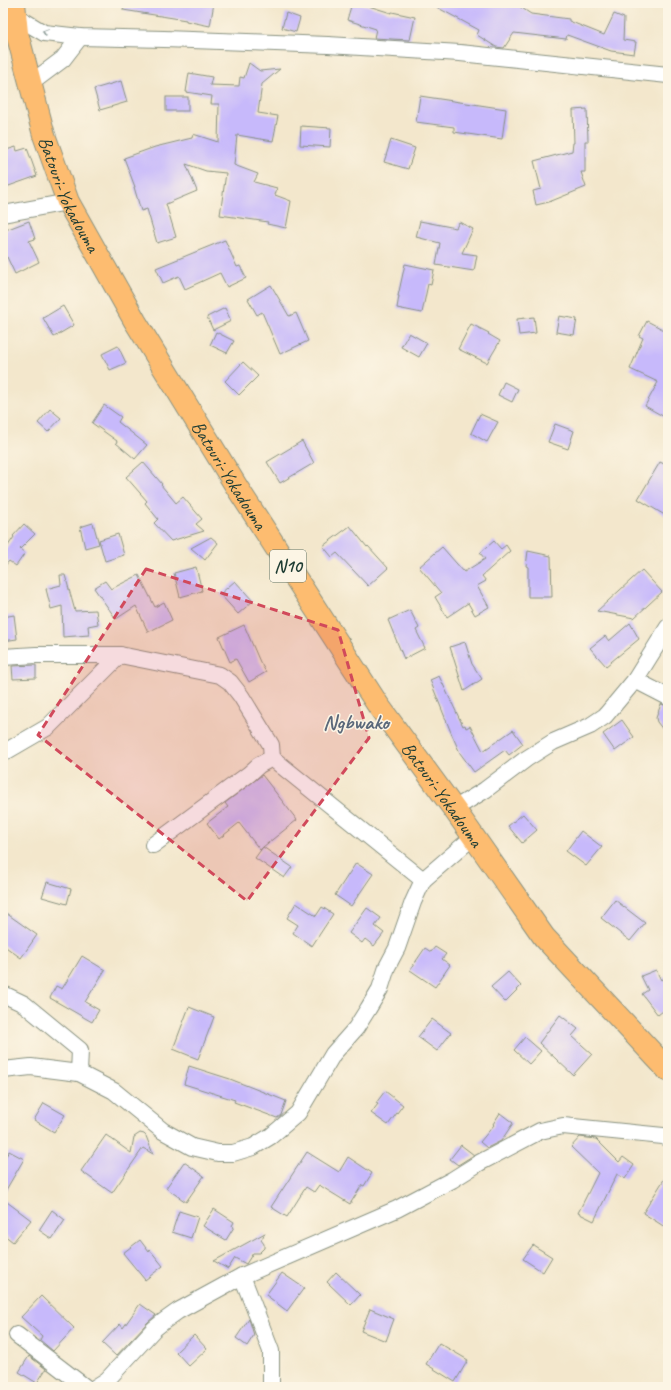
<svg xmlns="http://www.w3.org/2000/svg" width="671" height="1390" font-family="Caveat,sans-serif">
	<rect width="100%" height="100%" fill="#fcf5e5"/>
	<filter id="ink" filterUnits="userSpaceOnUse"><feTurbulence type="fractalNoise" baseFrequency=".025" numOctaves="2"/><feDisplacementMap in="SourceGraphic" scale="8" xChannelSelector="R" yChannelSelector="G"/><feConvolveMatrix kernelMatrix="1 2 1 2 8 2 1 2 1" color-interpolation-filters="sRGB"/></filter>
	<filter id="wash" filterUnits="userSpaceOnUse"><feTurbulence type="fractalNoise" baseFrequency=".012" numOctaves="4" result="noise"/><feDisplacementMap in="SourceGraphic" scale="16" xChannelSelector="R" yChannelSelector="G"/><feGaussianBlur stdDeviation="0.9" result="paint"/><feColorMatrix in="noise" values="0 0 0 0 0 0 0 0 0 0 0 0 0 0 0 0 0 1.4 0 .05"/><feComposite in="paint" operator="in"/></filter>
	<g filter="url(#wash)">
		<rect width="100%" height="100%" fill="#f3e7cc"/>
		<g id="blocks">
			<g fill="#c7b9fb">
				<path d="M124,3H214L210,26L186,21V20L123,10Z"/>
				<path d="M352,3H359L391,13L392,12L415,17L410,40L374,38L376,29L347,20Z"/>
				<path d="M429,3H514L531,14L569,19V21L604,35L614,14L624,18L623,40L636,42L634,54L611,51L567,35L566,39L514,33L504,48L496,47L477,35L479,30Z"/>
				<path d="M286,13L300,18L296,32L282,28Z"/>
				<path d="M249,63L260,71L280,69L262,84L258,113L278,116L273,141L237,135L234,165L258,174L254,182L277,188L275,195L291,201L286,228L267,224L268,222L220,215L226,173L206,171L186,164L197,191L166,204L176,237L157,243L147,209L141,211L134,187H135L124,158L155,147L192,138L193,134L218,142L219,104H211L212,96L186,92L189,73L212,77L210,85L239,86L240,77L244,78Z"/>
				<path d="M121,81L127,102L100,110L94,89Z"/>
				<path d="M420,96L506,109L502,139L454,132V127L416,122Z"/>
				<rect x="166" y="97" width="22" height="14"/>
				<path d="M587,109L588,141H585V172H581L586,187L549,202L536,205L533,191L541,189L534,161L572,151L573,143H574L573,110Z"/>
				<path d="M301,126L331,128L330,147L300,145Z"/>
				<path d="M391,140L415,148L408,169L384,162Z"/>
				<path d="M16,147L17,151L27,148L37,176L3,188V151Z"/>
				<path d="M29,221L35,239L29,241L39,262L15,274L7,257L3,259V231Z"/>
				<path d="M420,221L456,228L459,222L473,229L462,253L477,255L474,271L436,265L440,243L416,237Z"/>
				<path d="M225,240L237,267L240,266L246,278L227,287L220,273L185,289L179,276L163,283L156,268Z"/>
				<path d="M405,264L434,270L431,285L428,284L422,313L397,308L399,296H398Z"/>
				<path d="M271,285L289,316L296,313L308,341L280,354L262,312L257,315L248,299Z"/>
				<path d="M63,306L74,325L54,337L43,318Z"/>
				<path d="M225,308L231,321L213,330L207,317Z"/>
				<path d="M559,316L577,319L574,335L556,332Z"/>
				<path d="M534,317L536,333L519,335L517,319Z"/>
				<path d="M647,321L668,332V419L645,406L658,382L630,369L643,338L639,336Z"/>
				<path d="M471,324L489,333L488,334L500,341L487,363L458,349Z"/>
				<path d="M216,332L234,341L227,353L210,345Z"/>
				<path d="M409,333L427,343L419,357L401,347Z"/>
				<path d="M118,346L126,363L110,370L102,354Z"/>
				<path d="M243,362L258,376L239,395L225,381Z"/>
				<path d="M504,382L518,389L512,402L498,395Z"/>
				<path d="M104,405L121,417L118,422L147,445L135,459L116,443L117,441L92,423Z"/>
				<path d="M50,409L61,418L48,432L38,423Z"/>
				<path d="M480,414L498,422L487,442L471,433Z"/>
				<path d="M555,424L574,431L568,449L548,442Z"/>
				<path d="M302,441L314,463L280,483L267,462Z"/>
				<path d="M143,462L162,484L161,485L176,503L183,497L202,519L196,524L204,531L171,541L154,523L158,519L145,503L147,501L126,477Z"/>
				<path d="M660,462L668,466V517L638,499Z"/>
				<path d="M93,523L99,544L85,548L80,527Z"/>
				<path d="M24,524L35,534L20,549L25,553L16,566L9,561L3,568V553L14,537L13,536Z"/>
				<path d="M350,526L367,547L368,546L388,568L368,586L337,553L332,557L323,546Z"/>
				<path d="M118,534L124,555L105,561L99,540Z"/>
				<path d="M211,537L218,543L205,560L191,548Z"/>
				<path d="M494,541L501,549L506,545L510,551L482,576L486,581L477,586L489,607L475,615L468,603L447,617L435,597L441,593L419,567L442,547L464,572L485,559L480,553Z"/>
				<path d="M528,551L551,556L552,597H528V567L526,566Z"/>
				<path d="M196,567L202,591L180,597L174,573Z"/>
				<path d="M642,570L662,592L634,618L597,611Z"/>
				<path d="M60,575H65L75,611L96,610L98,624L88,626L89,635L63,637L62,606L51,609L46,589L61,585Z"/>
				<path d="M139,575L155,607L164,602L172,620L148,632L136,606L116,619L94,588L105,581L111,589Z"/>
				<path d="M235,581L253,601L238,614L220,594Z"/>
				<path d="M410,610L419,628L416,630L425,648L404,659L388,620Z"/>
				<path d="M14,615L17,639L3,641V617Z"/>
				<path d="M630,623L639,639L606,666L590,648L605,636L609,641Z"/>
				<path d="M244,625L260,662L266,672L249,682L236,659L230,662L219,637Z"/>
				<path d="M465,642L472,664L482,679L464,691L450,647Z"/>
				<path d="M36,665V678L13,679L12,666Z"/>
				<path d="M439,676L463,726L465,725L466,728L470,726L483,751L513,730L523,744L509,755L505,750L474,772L460,753L452,735L430,680Z"/>
				<path d="M661,704L668,706V736L657,722L656,718Z"/>
				<path d="M622,720L634,737L615,751L603,734Z"/>
				<path d="M262,775L297,820L263,847L292,867L284,878L255,858L263,847L260,850L239,823L219,839L207,823L228,807L225,803Z"/>
				<path d="M523,814L537,830L522,843L508,826Z"/>
				<path d="M581,831L602,847L586,866L566,851Z"/>
				<path d="M356,863L373,874L351,906L335,895Z"/>
				<path d="M47,882L71,889L67,904L42,897Z"/>
				<path d="M615,900L645,923L630,941L601,918Z"/>
				<path d="M296,903L316,916L322,907L333,914L312,946L293,933L298,925L287,918Z"/>
				<path d="M367,908L381,918L375,926L384,933L374,946L365,939L362,943L349,933Z"/>
				<path d="M3,911L37,935L21,958L3,945Z"/>
				<path d="M435,947L446,954L442,959L450,965L435,987L410,970L425,948L431,952Z"/>
				<path d="M82,956L105,970L85,1002L99,1010L92,1022L50,998L56,986L62,989Z"/>
				<path d="M656,970L661,980L668,975V1007L658,1015L642,994L648,990L641,976Z"/>
				<path d="M508,972L521,986L505,1002L491,987Z"/>
				<path d="M189,1007L214,1017L198,1059L173,1049Z"/>
				<path d="M560,1015L578,1029L572,1036L592,1054L573,1075L539,1043Z"/>
				<path d="M432,1019L451,1033L437,1051L418,1037Z"/>
				<path d="M525,1037L541,1051L529,1064L514,1050Z"/>
				<path d="M189,1066L230,1079L286,1101L281,1115L277,1118L234,1102L235,1100L184,1084Z"/>
				<path d="M385,1091L403,1105L388,1125L371,1113L378,1104L376,1103Z"/>
				<path d="M44,1103L65,1115L54,1132L34,1120Z"/>
				<path d="M500,1113L513,1123L501,1141L487,1148L480,1142L494,1125L493,1124Z"/>
				<path d="M140,1133L144,1134L146,1136L153,1154L143,1148L112,1193L81,1171L106,1135L131,1153L134,1137Z"/>
				<path d="M580,1137L596,1139L619,1162L623,1157L634,1165L625,1179L617,1174L594,1221L578,1213L598,1173L571,1147Z"/>
				<path d="M461,1145L474,1155L458,1165L450,1159Z"/>
				<path d="M9,1151L24,1159L3,1195V1161Z"/>
				<path d="M307,1152L339,1172L348,1157L372,1173L364,1186L362,1185L350,1204L319,1185L314,1192L306,1187L287,1217L271,1207Z"/>
				<path d="M184,1162L204,1176L186,1202L166,1188Z"/>
				<path d="M668,1173V1229L643,1213Z"/>
				<path d="M3,1199L31,1220L13,1242L3,1234Z"/>
				<path d="M214,1209L234,1222L232,1226L234,1227L226,1240L203,1226Z"/>
				<path d="M52,1210L65,1220L52,1239L39,1230Z"/>
				<path d="M179,1211L198,1217L191,1238L172,1232Z"/>
				<path d="M265,1233L261,1240L264,1244V1248L259,1253H253L246,1264L235,1258L228,1269L214,1261Z"/>
				<path d="M140,1240L149,1252L150,1250L163,1266L145,1280L123,1253Z"/>
				<path d="M533,1245L552,1257L543,1272L523,1259Z"/>
				<path d="M336,1272L360,1295L351,1305L327,1282Z"/>
				<path d="M282,1273L304,1288L287,1311L266,1295Z"/>
				<path d="M41,1296L74,1328L53,1351L40,1340L42,1336L21,1317Z"/>
				<path d="M140,1304L156,1315L147,1323L116,1356L102,1343L120,1324L123,1328Z"/>
				<path d="M370,1309L394,1319L386,1341L361,1331Z"/>
				<path d="M249,1319L254,1335L247,1346L236,1338Z"/>
				<path d="M194,1335L207,1349L189,1366L176,1352Z"/>
				<path d="M439,1343L468,1360L455,1382L426,1364Z"/>
				<path d="M29,1356L46,1369L37,1383L19,1372Z"/>
			</g>
		</g>
	</g>
	<g filter="url(#ink)">
		<use href="#blocks" fill-opacity="0" stroke="#899280" stroke-width="1"/>
		<g fill="none" stroke-linecap="round" stroke-linejoin="round">
			<defs>
				<g id="minor">
					<path d="M14,15L44,33L80,37L164,39L328,45L460,53L668,75"/>
					<path d="M31,83L63,59L80,37"/>
					<path d="M3,214L68,202"/>
					<path d="M3,657L36,655H120L220,675L230,682L241,696L271,745L272,758L259,765L249,774L153,845"/>
					<path d="M635,680L668,697"/>
					<path d="M5,752L48,727L120,655"/>
					<path d="M272,758L423,880L473,837"/>
					<path d="M454,809L485,790L526,759L553,742L590,726L605,716L635,680L668,627"/>
					<path d="M3,994L24,1004L80,1050L79,1073L31,1067L3,1070"/>
					<path d="M79,1073L114,1091L163,1131L192,1147L218,1153H233L253,1147L271,1136L298,1113L333,1054L356,1028L368,1009L380,989L387,967L397,948L413,902L423,880"/>
					<path d="M242,1276L271,1351V1387"/>
					<path d="M17,1335L85,1387"/>
					<path d="M96,1387L107,1380L154,1329L164,1321L178,1311L242,1276L397,1209L452,1180L479,1163L540,1131L563,1126L663,1136L668,1138"/>
				</g>
				<g id="trunk">
					<path id="s1" d="M14,3L17,33L44,135L68,202L135,321L238,489L378,705L454,809L544,937L668,1070"/>
				</g>
			</defs>
			<use href="#minor" stroke="#899280" stroke-width="18"/>
			<use href="#trunk" stroke="#899280" stroke-width="24"/>
			<use href="#minor" stroke="#fff" stroke-width="16"/>
			<use href="#trunk" stroke="#fdbc6f" stroke-width="22"/>
		</g>
		<defs><path id="oneway-chevron" d="M-2-3.5L2.5 0L-2 3.5" fill="none" stroke-width="1.6" stroke-linecap="round" stroke-linejoin="round"/></defs>
		<use stroke="#8f9e9a" href="#oneway-chevron" transform="translate(45 32) rotate(-163)"/>
	</g>
	<path fill="#d1495b" fill-opacity="0.2" stroke="#d1495b" stroke-width="3" stroke-dasharray="8 5" stroke-linejoin="round" d="M146,569L338,630L369,738L247,901L38,735Z"/>
	<g text-anchor="middle" stroke-width="3" stroke-linejoin="round" paint-order="stroke">
		<rect fill="#fcf5e5" stroke="#617469" stroke-width="1" x="270" y="550" width="36" height="32" rx="3"/>
		<g font-size="18" font-weight="bold" fill="#1f3d34">
			<text x="288" y="572">N10</text>
		</g>
		<g font-size="19" fill="#1f3d34" stroke="#fcf5e5">
			<text dy="7" stroke="none"><textPath href="#s1" startOffset="200">Batouri-Yokadouma</textPath></text>
			<text dy="7" stroke="none"><textPath href="#s1" startOffset="524">Batouri-Yokadouma</textPath></text>
			<text dy="7" stroke="none"><textPath href="#s1" startOffset="908">Batouri-Yokadouma</textPath></text>
		</g>
		<g font-size="21" font-weight="bold" fill="#5a687a" stroke="#fcf5e5">
			<text x="356" y="729">Ngbwako</text>
		</g>
	</g>
	<rect width="671" height="1390" fill="none" stroke="#fcf5e5" stroke-width="16"/>
</svg>
